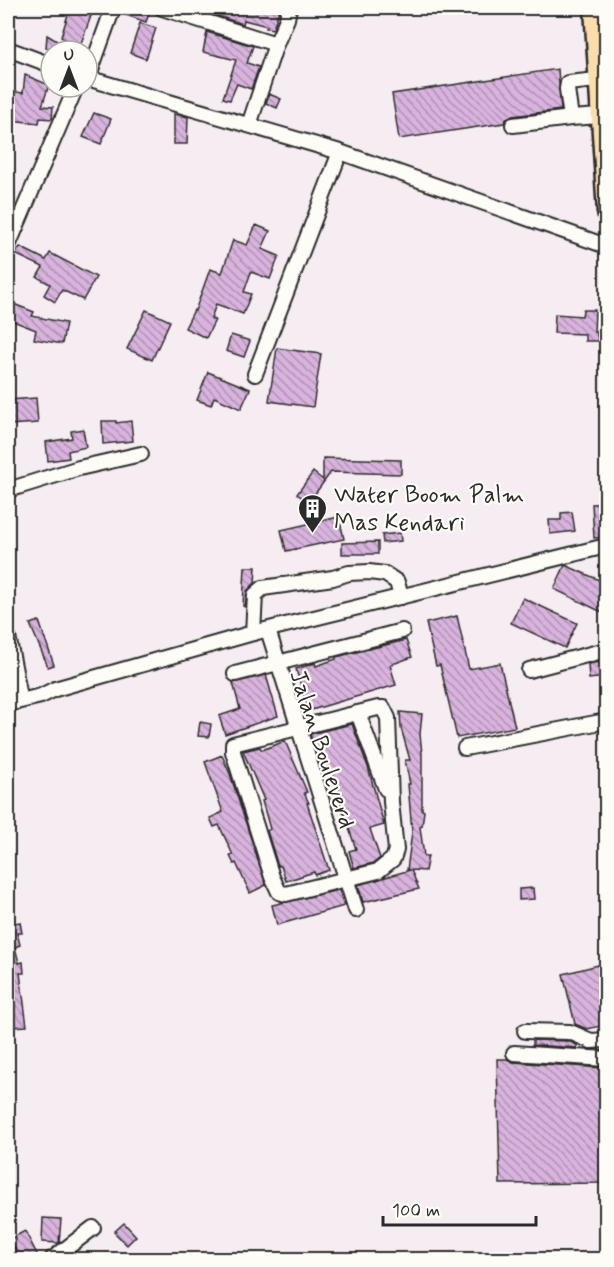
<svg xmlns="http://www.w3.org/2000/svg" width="614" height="1267" font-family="Mynerve,sans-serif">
	<defs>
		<pattern id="building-back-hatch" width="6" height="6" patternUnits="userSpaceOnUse" patternTransform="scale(1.5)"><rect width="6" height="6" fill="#d8b3dd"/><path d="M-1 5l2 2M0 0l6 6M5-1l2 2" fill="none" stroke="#af92b3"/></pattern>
	</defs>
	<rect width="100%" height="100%" fill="#f6edf2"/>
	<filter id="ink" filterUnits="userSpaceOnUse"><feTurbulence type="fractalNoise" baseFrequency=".0167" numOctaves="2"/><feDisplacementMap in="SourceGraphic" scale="12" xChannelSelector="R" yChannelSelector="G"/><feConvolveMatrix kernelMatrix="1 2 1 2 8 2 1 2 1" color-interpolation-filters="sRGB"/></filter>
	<g filter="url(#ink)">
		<g fill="url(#building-back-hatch)" stroke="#2b2b2b" stroke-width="1.5">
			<path d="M70,8L92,13L79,49L61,37Z"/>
			<path d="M128,8H151L146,22L126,15Z"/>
			<path d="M209,8H243L253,10L254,8H267L279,10L273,29L266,28L267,26L244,20L243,24L208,13Z"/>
			<path d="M140,23L156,28L146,59L130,53Z"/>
			<path d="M207,32L253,46L247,63L259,67L251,89L237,84L230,100L223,98L236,60L203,52Z"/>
			<path d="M47,35L62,44L60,51L46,48Z"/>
			<path d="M558,69L561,110L512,116L507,118L504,123L399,139L392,94Z"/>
			<path d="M25,75L49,85L42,106L53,107L52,119L40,118L39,123L8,120L10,91L23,93Z"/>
			<path d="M269,94L281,99L277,108L266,103Z"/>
			<path d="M94,113L111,119L101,144L83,137Z"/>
			<path d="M174,114L188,117L187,144H174Z"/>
			<path d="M256,225L270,231L262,249L279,256L270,279L251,272L244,292L251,294L243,314L216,304L211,319L215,320L206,338L185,328L194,310L195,311L210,269L222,273L233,240L247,245Z"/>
			<path d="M20,247L46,260L50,253L96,277L83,300L62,290L55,302L44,295L50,284L37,277L43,267L15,254Z"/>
			<path d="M11,303L34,312L32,316L66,323L62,344L34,339L36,330L8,319Z"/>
			<path d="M146,310L170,321L152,360L127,349Z"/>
			<path d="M583,310H595L594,332H597L598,341H585V334L554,333L555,314L582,316Z"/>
			<path d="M231,335L250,341L244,357L226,351Z"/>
			<path d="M277,348L321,354L313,407L269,401Z"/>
			<path d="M208,372L250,389L241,409L214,397L211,405L197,400Z"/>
			<path d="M36,398L38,423L8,425V400Z"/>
			<path d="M102,421H116V423L131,421L133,441L103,444Z"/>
			<path d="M83,429L86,447L68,451L69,458L48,461L46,442L72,438L71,431Z"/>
			<path d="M323,458L401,460V474L331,472L309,502L297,494L313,472L323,480Z"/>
			<path d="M606,503V537L594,538L592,504Z"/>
			<path d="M572,512L575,531L550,534L549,520H561V513Z"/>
			<path d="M339,517L344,539L286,551L281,530Z"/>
			<path d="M400,533L401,541L383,543L382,535Z"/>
			<path d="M378,542V554H342V543Z"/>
			<path d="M565,565L606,583V614L554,589Z"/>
			<path d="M245,567H256L255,583L247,591L245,607L243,606Z"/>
			<path d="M523,598L577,623L565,648L511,623Z"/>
			<path d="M457,616L469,669L500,663L515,727L457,738L440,665L436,666L426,623Z"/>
			<path d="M39,621L54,665L48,667L30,624Z"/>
			<path d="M406,640L412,657L390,665L396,685L308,711L296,669L315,663L316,666L336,659V657Z"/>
			<path d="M606,661V677L589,679L588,664Z"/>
			<path d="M266,675L278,716L225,734L219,716L240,709L233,683Z"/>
			<path d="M400,712L422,714L420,734L422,754V810L424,811L422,826L420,827L424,856H428L425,871L411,870L419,889L363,902L358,885L410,870H407L412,832L408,784H410L405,760H410L401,728Z"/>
			<path d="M200,722L211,724L209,737L198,736Z"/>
			<path d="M352,724L368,767L384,825L370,829L380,858L374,863L354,868L349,851L356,849L339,799H341L330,769L322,771L310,734Z"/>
			<path d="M285,741L307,792L304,793L309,803H307L329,870L315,875L314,872L286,881L281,866H278L267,831L270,829L262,801L264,800L243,751L260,747L262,750Z"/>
			<path d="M222,755L230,774L266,885L250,893L236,863L234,864L230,856L233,855L219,825L214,827L210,818L223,812L205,762Z"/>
			<path d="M533,888L534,899L519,900V889Z"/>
			<path d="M339,890L344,906L277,925L272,905Z"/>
			<path d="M20,922L22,933H17L20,945L15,947L19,963L23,962L24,973H20L27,1026L11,1027L8,998V924Z"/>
			<path d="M606,963V1025L587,1029L575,1024L563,974Z"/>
			<path d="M533,1040L568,1041L577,1045V1048L533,1045Z"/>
			<path d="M497,1059H507L513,1062L603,1068L606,1183L500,1184Z"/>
			<path d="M43,1218L61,1219L59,1243L42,1242Z"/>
			<path d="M124,1223L136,1236L127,1245L114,1232Z"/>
			<path d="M25,1231L40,1260H8V1258L17,1253L10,1239Z"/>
		</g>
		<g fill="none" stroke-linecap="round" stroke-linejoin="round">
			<defs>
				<g id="minor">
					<path d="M162,8L276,44"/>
					<path d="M8,49L51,65"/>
					<path d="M87,78L340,152L606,246"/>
					<path d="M88,78L113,8"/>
					<path d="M597,80L568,83L567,89L571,118L600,116"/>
					<path d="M249,125L276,44L287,19L289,8"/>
					<path d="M513,125L571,118"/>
					<path d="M8,246L76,87"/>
					<path d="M255,374L340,152"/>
					<path d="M8,490L79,468L141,454"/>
					<path d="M268,630L356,910"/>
					<path d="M253,633L255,595L263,588L333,578L349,573L369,572L385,574L397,582L401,597"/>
					<path d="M8,636L19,692"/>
					<path d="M529,670L606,650"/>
					<path d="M235,674L402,631"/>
					<path d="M8,704L41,696L55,689L253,633L606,546"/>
					<path d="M378,708H383L388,718L391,802L396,850L393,859L378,871L286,894L279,892L272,877L233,752V744Z"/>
					<path d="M358,713L386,789"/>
					<path d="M465,748L606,721"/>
					<path d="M525,1031L570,1032L591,1041L606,1040"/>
					<path d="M514,1053L606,1059"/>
					<path d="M51,1260L93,1228"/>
				</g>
				<path id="major" d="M593,8L606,213"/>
			</defs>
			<use href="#minor" stroke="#2b2b2b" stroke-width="18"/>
			<use href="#major" stroke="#2b2b2b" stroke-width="21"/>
			<use href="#minor" stroke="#fdfcf7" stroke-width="14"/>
			<use href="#major" stroke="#faddab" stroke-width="16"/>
		</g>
	</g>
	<defs>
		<symbol id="building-pin" viewBox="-11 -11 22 30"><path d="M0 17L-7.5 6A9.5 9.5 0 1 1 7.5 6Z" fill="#2b2b2b" stroke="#fdfcf7"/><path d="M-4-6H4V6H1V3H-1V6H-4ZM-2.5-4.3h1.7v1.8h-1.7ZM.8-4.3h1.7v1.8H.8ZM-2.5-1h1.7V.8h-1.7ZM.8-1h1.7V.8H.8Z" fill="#fff"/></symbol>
	</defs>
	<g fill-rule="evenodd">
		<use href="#building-pin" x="296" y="492" width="33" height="45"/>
	</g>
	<g text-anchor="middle" stroke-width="4.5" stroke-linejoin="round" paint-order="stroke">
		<g font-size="24" fill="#2b2b2b" stroke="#fdfcf7" text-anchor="start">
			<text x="334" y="502">Water Boom Palm<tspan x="334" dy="28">Mas Kendari</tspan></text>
		</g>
		<g font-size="24" fill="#2b2b2b" stroke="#fdfcf7">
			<text transform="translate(323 749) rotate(72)" y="8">Jalan Bouleverd</text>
		</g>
	</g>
	<rect width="614" height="1267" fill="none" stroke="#fdfcf7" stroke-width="30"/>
	<rect x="15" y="15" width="584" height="1237" fill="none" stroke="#2b2b2b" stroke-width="2" filter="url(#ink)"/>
	<g transform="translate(69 69)"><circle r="28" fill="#fdfcf7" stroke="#a9a8a5" stroke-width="1.5"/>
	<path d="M0-4.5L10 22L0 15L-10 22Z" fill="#2b2b2b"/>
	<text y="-9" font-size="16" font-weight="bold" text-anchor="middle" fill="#2b2b2b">U</text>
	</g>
	<path d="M383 1216v9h153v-9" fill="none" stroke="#2b2b2b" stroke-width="3"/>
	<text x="392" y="1216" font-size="18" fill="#2b2b2b" stroke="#fdfcf7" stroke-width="4.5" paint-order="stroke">100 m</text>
</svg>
